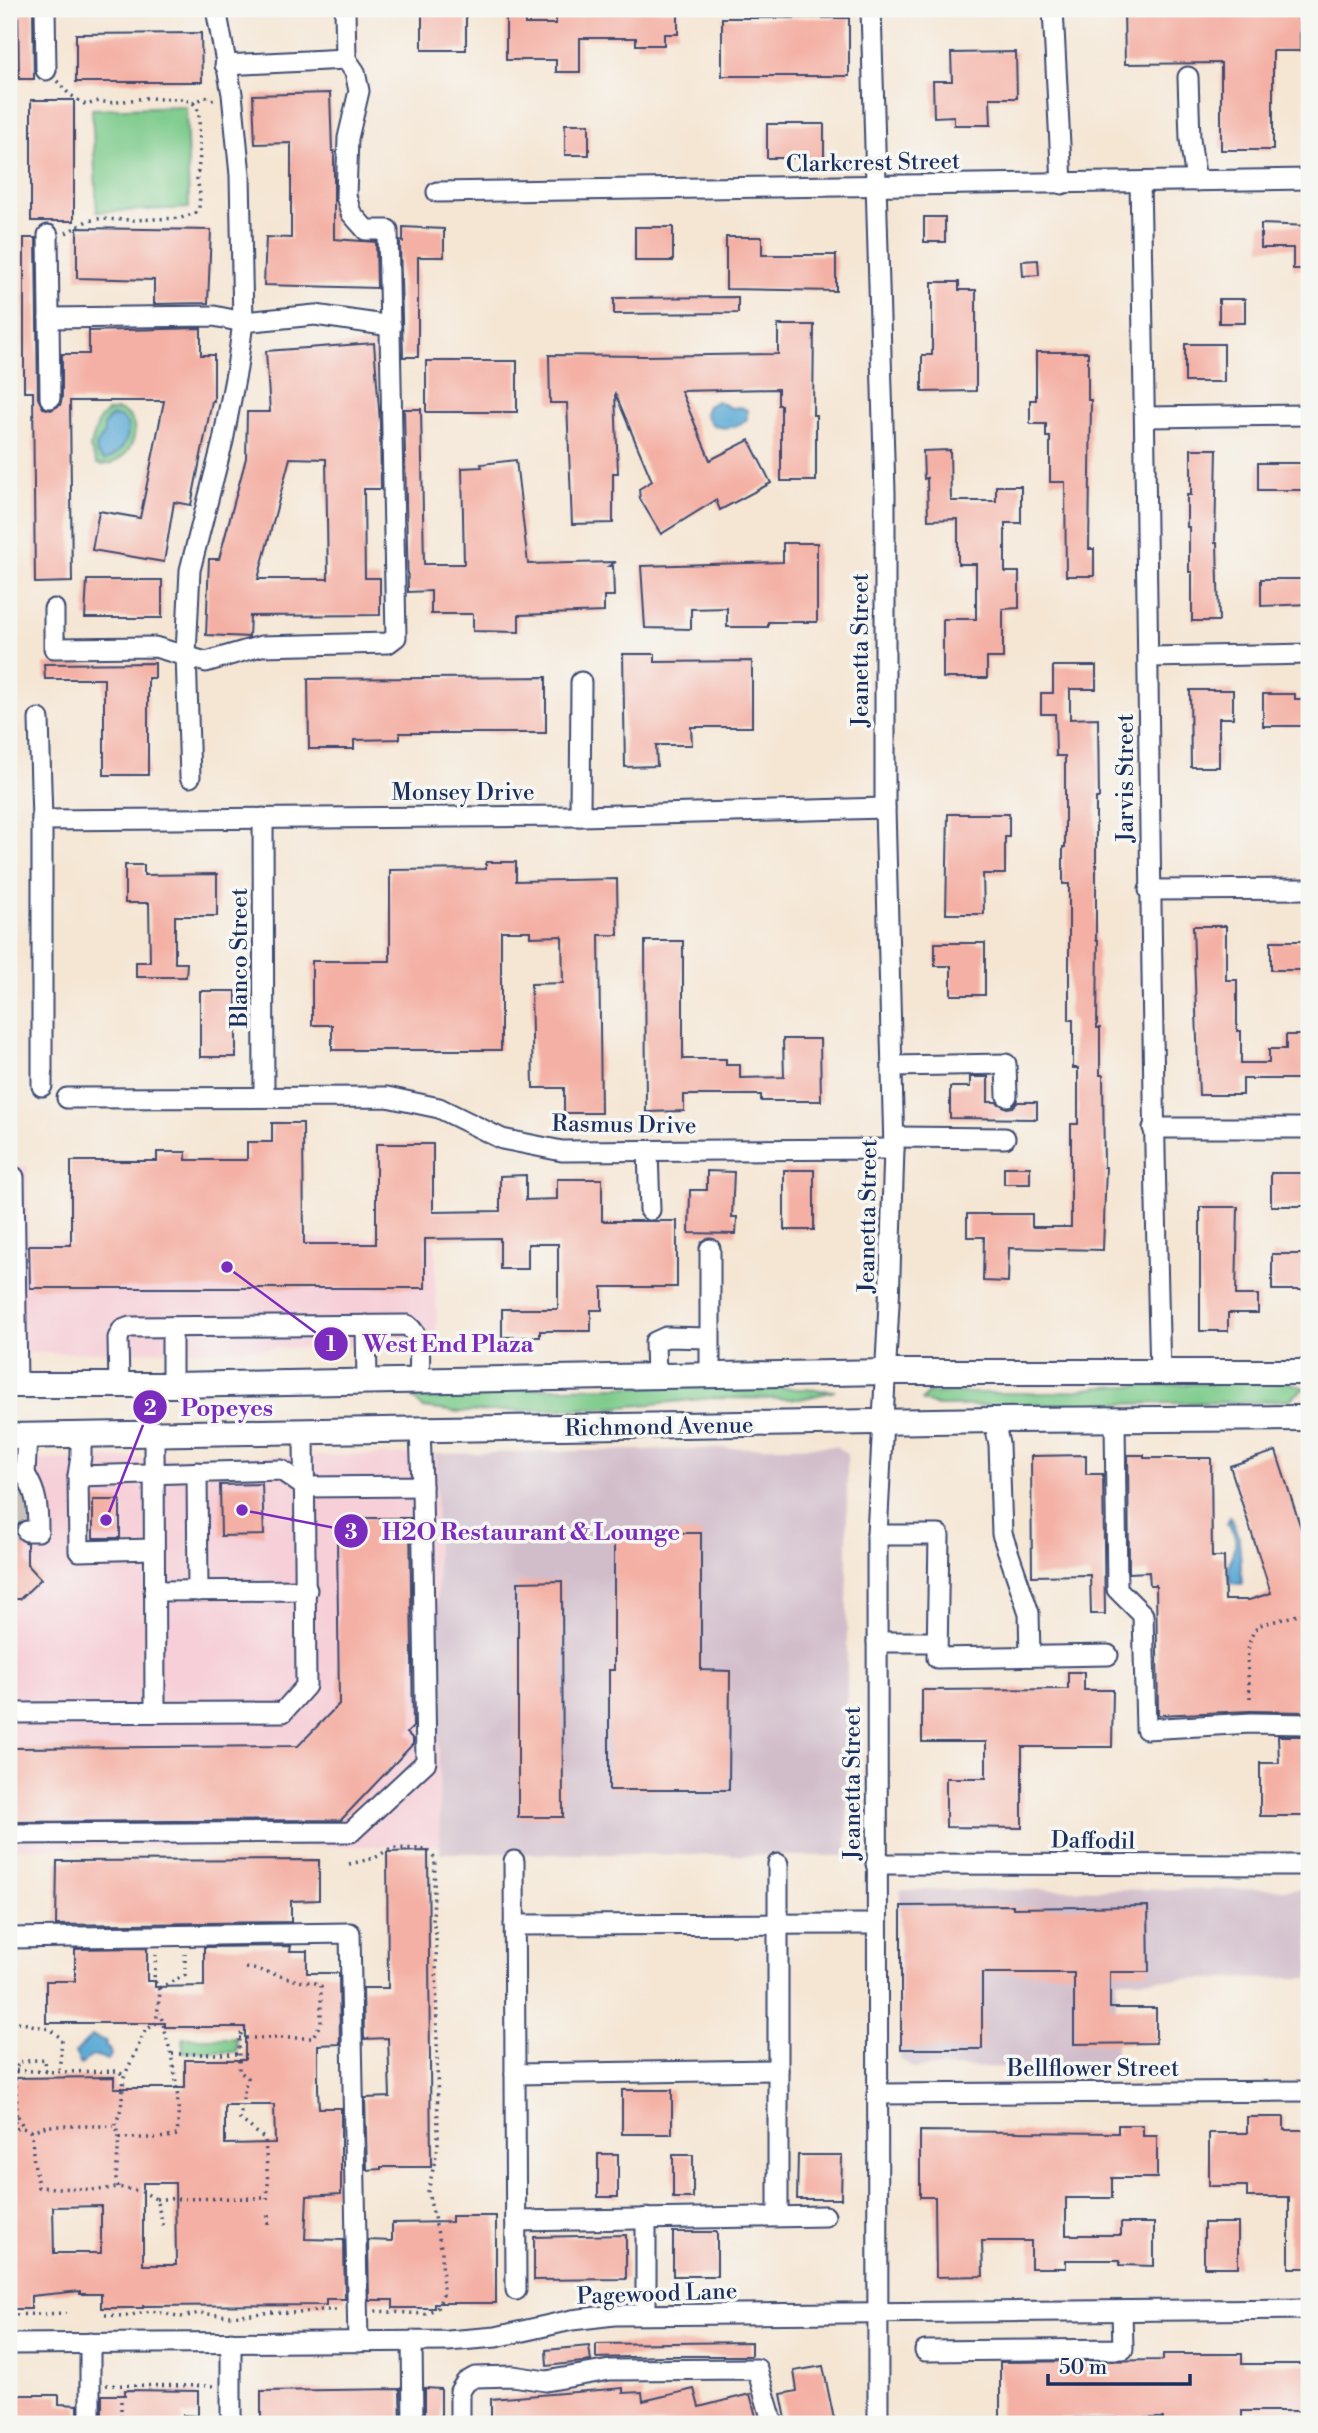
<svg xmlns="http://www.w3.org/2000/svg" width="1318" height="2433" font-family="'Libre Bodoni',serif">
	<rect width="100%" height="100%" fill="#f6f6f2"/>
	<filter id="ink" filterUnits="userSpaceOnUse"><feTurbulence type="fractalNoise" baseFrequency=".0143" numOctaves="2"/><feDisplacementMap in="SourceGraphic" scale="14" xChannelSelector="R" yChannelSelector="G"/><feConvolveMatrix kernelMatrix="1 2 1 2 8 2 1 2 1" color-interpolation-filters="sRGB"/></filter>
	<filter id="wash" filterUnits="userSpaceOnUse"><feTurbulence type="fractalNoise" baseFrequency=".00686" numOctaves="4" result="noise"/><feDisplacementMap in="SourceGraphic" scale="28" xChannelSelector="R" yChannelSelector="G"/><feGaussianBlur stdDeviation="1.57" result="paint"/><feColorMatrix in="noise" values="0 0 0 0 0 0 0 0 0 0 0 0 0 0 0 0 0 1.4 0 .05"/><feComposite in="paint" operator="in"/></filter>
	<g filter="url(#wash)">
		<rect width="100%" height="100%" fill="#f5e6d4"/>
		<g fill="#f6cfd8">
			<path d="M9,1166H28V1241L435,1238L437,1345L9,1354Z"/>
			<path d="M436,1454L440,1846L9,1848V1460Z"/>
		</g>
		<g fill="#d1bdca">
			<path d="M835,1446L847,1453V1856L440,1853L436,1454Z"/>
			<path d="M1309,1889V1978L1116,1980V2066L914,2068L900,2059V1890Z"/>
		</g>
		<g fill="#7bca8a" stroke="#4b7c74" stroke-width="2">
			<path d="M186,106L189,208L97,212L92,109Z"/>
			<path d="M117,410C152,418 129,471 97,464L90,448L99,420L107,412Z"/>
			<path d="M1284,1381L1305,1388L1290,1399L1259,1402L937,1406L922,1400L928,1393H1056L1101,1387Z"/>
			<path d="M728,1385L835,1391L800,1399L713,1398L610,1408L458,1412L423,1408L413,1398L449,1390Z"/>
			<path d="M236,2038L237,2052H183V2038Z"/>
		</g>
		<g fill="#5baad5" stroke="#3b6c9a" stroke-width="2">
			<path d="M717,401L731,408L741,407L747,410V419C734,430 711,433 705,413L708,406Z"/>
			<path d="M114,416C142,420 123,457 104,460L97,454L96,446L104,434C103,424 105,420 114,416Z"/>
			<path d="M1230,1517L1239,1538L1242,1584L1230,1583C1230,1578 1228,1571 1229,1566C1232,1547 1243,1542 1227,1524Z"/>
			<path d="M92,2036L106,2041L105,2046L109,2049L111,2055L108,2060L92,2056L81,2064L75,2053Z"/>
		</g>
		<g id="blocks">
			<g fill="#f4b0a4" fill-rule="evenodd">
				<path d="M18,9H33L34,79H19Z"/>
				<path d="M556,9L678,10V34H664V45H636V38H580V72H556V60H506V12H525V24H556Z"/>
				<path d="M1124,9H1300V51H1273V150H1221V63L1125,64Z"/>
				<rect x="422" y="14" width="44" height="36"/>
				<rect x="722" y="18" width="127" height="58"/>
				<path d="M201,33L202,82H76V34Z"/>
				<path d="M1016,52L1017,98H990L991,125H954V116L934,117L933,81H952L951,53Z"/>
				<path d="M330,93L332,151H334V239L376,242L377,288L264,285L266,237L291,238V143L255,144L253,95Z"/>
				<rect x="31" y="100" width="43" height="121"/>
				<rect x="565" y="124" width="24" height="31"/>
				<rect x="767" y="124" width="57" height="34"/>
				<rect x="924" y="217" width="21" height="25"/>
				<path d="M1261,224L1309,226V269H1293V248H1261Z"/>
				<path d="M403,227L444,229V257H418V357H403L400,241L403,242Z"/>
				<rect x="635" y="227" width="38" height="34"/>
				<path d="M77,228L211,230L208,303L154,304V280L77,278Z"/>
				<path d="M726,237H762V255H836V291L726,289Z"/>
				<path d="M24,238H36L38,398L43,408L51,410L60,405L62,398V354H89V331L201,328V355H214V401H212L191,505L174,502L164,562L92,550L99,511L140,518L164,401H70L72,582L35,583L33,392H24Z"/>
				<path d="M1038,260L1039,275L1023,276L1022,261Z"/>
				<path d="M932,282H959V290H976V391L922,392V355H932Z"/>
				<path d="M738,297V313L614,314V298Z"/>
				<rect x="1219" y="299" width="26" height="24"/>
				<path d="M778,325H814L813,415H816V481H781V405H778V389L681,391L710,460L749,440L771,483L720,510L716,500L661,534L640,499L639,489L652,481L615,393L618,473H613V523L572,524L567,403H550L549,355L645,356L778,354Z"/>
				<path d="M374,343L380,423L381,489H364L365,578H380V615L250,616L249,637L206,635L209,559H219L246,458L247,412H270L266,351ZM290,458L326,459L328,579H258Z"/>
				<rect x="1185" y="344" width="39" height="38"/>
				<path d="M1036,352H1088V400H1091L1089,549H1094V576H1066L1065,482H1050V437H1046V424H1030V400H1036Z"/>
				<rect x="426" y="361" width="91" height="51"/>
				<path d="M404,409H421L424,564H464L462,468L482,467L481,464L516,460L528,564L616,562L609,566H613L614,596H604V612L519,615V632L473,631V614H431V591L408,592Z"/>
				<path d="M1191,449H1217L1215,543H1217L1219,621H1192V572H1189V527H1187V495H1191Z"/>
				<path d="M950,450L951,501H996V486H1021V523H1005V572H1019V608L1003,609V658H987V678H943V619H976V564H958V519L928,520L927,478L924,479L923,451Z"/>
				<rect x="1258" y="463" width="51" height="27"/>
				<path d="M783,543H817V622H768V627H727V608L691,609V629L645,628L641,566L783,562Z"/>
				<path d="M1261,579H1309V604L1261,606Z"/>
				<path d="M87,580H162V618H85Z"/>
				<path d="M623,654H655V662L752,661V727H691L692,745H656L657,766L625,767Z"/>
				<path d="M155,663V678H148V775H104V679H45L44,664Z"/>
				<path d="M1053,666H1096V689H1070V719L1098,718L1099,798H1096V940H1098L1097,1028H1100V1075H1103L1104,1167H1106L1103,1250L1009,1248L1008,1282L983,1281L984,1237H967V1214H1032V1227H1071V1124H1078V1068H1073V1020H1069V884H1063V847H1065V756H1056L1055,714H1041V693H1053Z"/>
				<path d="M546,677V733H400V739L354,740V749H309L308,679Z"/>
				<path d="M1190,690H1233V718H1219V767H1191Z"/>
				<path d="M1263,694H1295V699H1309V726H1263Z"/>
				<path d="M948,814H1009V837H1005V874H983L984,914H946Z"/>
				<path d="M486,862H516V881L617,879L618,935H599L601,1113H564V1088H533L531,984L563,983L562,936L530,937V931H501V1050H332V1025H312V961H390V870L486,869Z"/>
				<path d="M125,865H144V875L217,874V916H175V963H187L186,977H136V962H150L149,903H125Z"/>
				<path d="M1193,926H1226V980H1237V1031H1241V1063H1269V1049H1286V1035H1305V1079H1243V1095H1199Z"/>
				<path d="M645,941H683V1059H726V1065H740V1078L784,1077L783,1039H820L821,1101H761V1095H684V1111L646,1112Z"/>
				<rect x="1271" y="941" width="34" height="29"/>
				<path d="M935,943H985V995H951V966H935Z"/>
				<rect x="200" y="991" width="36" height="66"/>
				<path d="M970,1077H988V1102H996L1007,1108L1013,1107L1018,1102H1037V1119L950,1118V1087H970Z"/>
				<path d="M272,1123H303L304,1244H376V1144H433V1212L500,1211V1176L526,1175V1200L557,1199V1179H602V1221H677V1287H602V1310H591V1331H540V1337H502V1309H558V1244H528V1269H500V1238L425,1239V1288H30L29,1245H71V1161H157V1152H186V1160H247V1142H272Z"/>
				<rect x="1004" y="1167" width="26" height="17"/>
				<rect x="784" y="1170" width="30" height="60"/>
				<path d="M707,1171L734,1172L732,1217H737L736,1234L689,1233L690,1190H707Z"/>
				<rect x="1271" y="1173" width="36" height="33"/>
				<path d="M1200,1207H1238L1236,1295H1258V1313H1228V1331H1200Z"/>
				<rect x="1272" y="1254" width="35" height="36"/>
				<path d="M1276,1451L1309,1553V1712L1250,1711L1158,1715L1156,1585H1150L1149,1572L1129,1573L1128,1455H1144V1458H1211L1212,1557H1224L1225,1600H1249L1271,1593L1230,1466Z"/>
				<path d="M1086,1455V1474H1103L1105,1614H1091L1090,1575L1032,1576L1031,1456Z"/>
				<path d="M262,1484L264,1535L221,1536L220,1485Z"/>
				<path d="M9,1485L18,1486L25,1509L26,1519L16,1526V1536L27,1543V1564L41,1579L20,1599H9Z"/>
				<rect x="93" y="1500" width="27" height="38"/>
				<path d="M354,1518H410L413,1727L407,1733L413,1739V1744L341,1820L9,1822V1748L298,1746L339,1704L337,1536Z"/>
				<path d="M614,1533H701V1670L730,1671L729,1790H609V1670H614Z"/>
				<path d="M562,1581L563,1817H518V1582Z"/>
				<path d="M1068,1672H1084V1690H1113L1112,1747H1022V1828L946,1827V1778H986V1742H922V1690L1068,1689Z"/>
				<path d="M1278,1736H1309V1816H1260V1763H1279Z"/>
				<path d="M428,1851L431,2167H381V2169L367,2170L365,2098L390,2097L388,2038L364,2039L363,1988H388L387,1852Z"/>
				<path d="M319,1860V1900L291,1901V1922L56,1925L57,1861Z"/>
				<path d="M1013,1905V1908L1148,1906L1149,1972H1110V2008H1156V2043L1074,2044V1973H982V2049H901V1906Z"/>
				<path d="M291,1946L290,1951H307V1973H339L340,2044L318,2045V2089L319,2108H341V2194L307,2196L305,2239L344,2240L345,2299H326V2305L143,2306V2308H101V2294H80V2291L31,2296V2309H9V2078L114,2077V2088H185V2060H245V2027H165V2023H46V1981H75V1949L147,1948V1981H155V1987L204,1986V1947ZM225,2105H274L275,2143L225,2144ZM143,2183H175L176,2265H143ZM101,2206V2253H54L53,2207Z"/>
				<rect x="622" y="2090" width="50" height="44"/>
				<path d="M1247,2117H1284V2130H1309V2268H1289V2197H1247V2186H1209V2133H1247Z"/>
				<path d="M1118,2125H1143V2136H1157V2178H1112V2198H1066V2235H1121V2223H1154V2266L1120,2265V2260H1066V2268H1031V2241H982L983,2276L936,2277L935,2197H920V2131L1118,2133Z"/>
				<rect x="598" y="2154" width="20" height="43"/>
				<rect x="673" y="2155" width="20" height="43"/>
				<path d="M798,2155H842L841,2199H797Z"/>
				<path d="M452,2216H496V2303H434V2308H393V2300H369L368,2240L392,2241V2223L452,2222Z"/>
				<rect x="1204" y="2223" width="34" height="44"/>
				<rect x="673" y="2232" width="44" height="44"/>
				<path d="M626,2235V2279L534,2280V2237Z"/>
				<path d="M751,2342V2356H663L596,2358V2344Z"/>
				<path d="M589,2346L591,2361L547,2366L546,2350Z"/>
				<path d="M1163,2354H1242V2364H1309V2411H1242V2424H1163V2418H1059V2424H1031V2418H1000V2362L1163,2360Z"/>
				<path d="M823,2366L835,2424H787L781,2394L797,2391L794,2371Z"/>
				<path d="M425,2388L441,2389V2424H425Z"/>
				<path d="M623,2388V2393L642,2392L643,2401L694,2389L699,2407L750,2394L758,2424H491V2399Z"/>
				<path d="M400,2389L401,2424H261V2391Z"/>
				<path d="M125,2390L198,2391V2416L183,2415V2424H102V2395H125Z"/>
				<path d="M9,2395H59V2404L78,2405V2424H9Z"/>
			</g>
		</g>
	</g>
	<g filter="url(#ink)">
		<use href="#blocks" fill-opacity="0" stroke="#3c4a70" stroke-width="2"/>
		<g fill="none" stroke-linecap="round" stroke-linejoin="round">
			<g stroke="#c9c1bc" stroke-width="19" stroke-dasharray="19 10" stroke-linecap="butt">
				<path d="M9,1495H26"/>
				<path d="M9,1512H27"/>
				<path d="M9,1530L27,1531"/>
			</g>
			<defs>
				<g id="minor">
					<path d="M45,9L46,70"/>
					<path d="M871,9L885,492V808L894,1149L889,1304L877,1535L878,2424"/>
					<path d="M1053,9L1062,184"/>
					<path d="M225,65L346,59"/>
					<path d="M1188,77L1190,139L1196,181"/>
					<path d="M1140,183C1149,579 1149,976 1160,1373"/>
					<path d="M437,192L1309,179"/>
					<path d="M48,235L50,398"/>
					<path d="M49,318L214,316L243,322L315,315L391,326"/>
					<path d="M1145,417L1309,415"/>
					<path d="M54,609V648L155,647L206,662L261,646L388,643L396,637L388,230H366L351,213L346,196L348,138L359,91L355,72L346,59L345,9"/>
					<path d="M1149,657L1309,654"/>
					<path d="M39,719L42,820V1086"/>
					<path d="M190,777L186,654L190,570L223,441L237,368L243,322L240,175L232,94L216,9"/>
					<path d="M580,816L581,682"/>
					<path d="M263,818L264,1097"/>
					<path d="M42,820L580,816L885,808"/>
					<path d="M1149,890L1309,889"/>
					<path d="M892,1066L1006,1064L1007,1096"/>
					<path d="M67,1098L387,1097L439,1108L502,1139L562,1151L894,1149"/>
					<path d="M1153,1128H1309"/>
					<path d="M894,1137L1005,1138"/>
					<path d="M648,1151L650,1210"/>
					<path d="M9,1177H14L17,1384"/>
					<path d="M366,1325L367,1382"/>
					<path d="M172,1327V1385"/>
					<path d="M710,1376V1249"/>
					<path d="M656,1377L655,1342L666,1337L709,1338"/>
					<path d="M119,1385L118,1338L122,1330L130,1327L407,1325C424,1337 419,1362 419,1381"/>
					<path d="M994,1420L999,1444L1002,1534L1029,1613L1030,1656"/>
					<path d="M1115,1420L1117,1589L1143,1615L1146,1729L1251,1723L1309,1724"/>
					<path d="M154,1434L155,1712"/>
					<path d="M81,1435V1456L78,1476L79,1551L153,1549"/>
					<path d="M197,1472L198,1591"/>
					<path d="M9,1473L25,1474L27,1436"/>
					<path d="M25,1474C37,1493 38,1508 38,1531H27"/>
					<path d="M78,1476L281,1470L305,1487L422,1486L420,1429"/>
					<path d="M877,1535H939L937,1658L1108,1655"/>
					<path d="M154,1591L307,1590"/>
					<path d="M877,1642H936"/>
					<path d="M9,1713L283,1712L306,1686L304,1432"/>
					<path d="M9,1834L351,1832L426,1762L422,1486"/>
					<path d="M514,1861L516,2290"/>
					<path d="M778,1864V2216"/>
					<path d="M876,1864L1309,1865"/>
					<path d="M514,1925L876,1924"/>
					<path d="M9,1938L350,1933L358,2342"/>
					<path d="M515,2074L778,2070"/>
					<path d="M877,2094L1309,2091"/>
					<path d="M646,2218V2314"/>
					<path d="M516,2221L825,2216"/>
					<path d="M412,2341L413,2424"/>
					<path d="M231,2342V2424"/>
					<path d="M90,2343V2424"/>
					<path d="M9,2344L448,2341L496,2337L572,2320L614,2315L1309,2309"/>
					<path d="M925,2351L1123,2349L1122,2311"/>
					<path d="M460,2424V2391L466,2382L475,2377L513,2376L546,2381L610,2370L757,2369L773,2424"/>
				</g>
				<g id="major">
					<path d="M9,1385H172L885,1372H1309"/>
					<path d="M9,1436L994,1420L1309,1418"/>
				</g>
			</defs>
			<use href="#minor" stroke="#3c4a70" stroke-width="23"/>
			<use href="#major" stroke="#3c4a70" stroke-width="28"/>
			<g stroke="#3c4a70" stroke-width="3.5" stroke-dasharray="2 5" stroke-linecap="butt">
				<path d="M57,81L69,94L86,105L99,101L109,103L146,98L182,99L192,102L197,107L199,116L200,155L197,179L200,194L199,208L195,213L181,218L132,220L98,219L87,221L66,233"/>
				<path d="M193,103L206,97L211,100L216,99"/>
				<path d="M1250,1698C1249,1676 1241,1641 1260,1625L1309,1612"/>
				<path d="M349,1864L375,1858L391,1848L427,1849L435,1859L433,1922L436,1935L438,2146L428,2192L442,2251L443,2295L437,2308L425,2314L374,2311"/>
				<path d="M159,1988L185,1975V1954"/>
				<path d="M18,2022L49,2029L62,2039L59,2072"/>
				<path d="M245,2027L239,2038V2071L248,2078L245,2086L240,2119L265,2139L268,2185L267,2200"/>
				<path d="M239,2038H312L321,2023V1986C315,1982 312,1982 305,1982C284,1979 268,1970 245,1968"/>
				<path d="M172,2054H238"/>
				<path d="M9,2070L58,2072L119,2071L123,2076"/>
				<path d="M18,2116L24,2129"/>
				<path d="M13,2129C22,2107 11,2084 18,2062L45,2059L46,2071"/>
				<path d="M9,2130C35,2124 32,2134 33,2154C34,2165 37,2176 38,2187L99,2190L118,2187L143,2192L156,2199L164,2228"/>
				<path d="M30,2131L47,2126H114"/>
				<path d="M119,2138C138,2137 159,2140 177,2135C182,2092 171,2053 160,2013"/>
				<path d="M118,2187L116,2179L119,2136L115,2126L121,2109L124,2077L145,2031L156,2023L160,1992L154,1979L156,1955"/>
				<path d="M156,2199L266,2198"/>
				<path d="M268,2215V2228"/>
				<path d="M9,2315L66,2313"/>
				<path d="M105,2315L126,2316L151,2311L183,2317L199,2313L229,2316L275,2312L299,2313L321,2310H339"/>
				<path d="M106,2385L214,2386"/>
				<path d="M121,2424V2400"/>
			</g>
			<use href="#minor" stroke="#fff" stroke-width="19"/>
			<use href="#major" stroke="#fff" stroke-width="24"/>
		</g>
	</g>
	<g text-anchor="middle" stroke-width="7" stroke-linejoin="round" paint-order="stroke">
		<g font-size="23" fill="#1b2f5e" stroke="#f6f6f2">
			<text transform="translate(873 162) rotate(-1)" y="8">Clarkcrest Street</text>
			<text transform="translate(860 650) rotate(-90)" y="8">Jeanetta Street</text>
			<text transform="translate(1125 778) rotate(-90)" y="8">Jarvis Street</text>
			<text x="463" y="800">Monsey Drive</text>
			<text transform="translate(239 958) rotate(-90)" y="8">Blanco Street</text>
			<text transform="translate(624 1124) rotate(1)" y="8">Rasmus Drive</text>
			<text transform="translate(867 1216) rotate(-89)" y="8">Jeanetta Street</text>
			<text transform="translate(659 1426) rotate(-1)" y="8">Richmond Avenue</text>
			<text transform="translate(852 1783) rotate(-90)" y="8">Jeanetta Street</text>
			<text transform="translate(1093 1840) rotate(1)" y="8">Daffodil</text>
			<text x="1093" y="2076">Bellflower Street</text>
			<text transform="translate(657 2293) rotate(-2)" y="8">Pagewood Lane</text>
		</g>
	</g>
	<path fill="none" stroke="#7b2cbf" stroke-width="2.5" d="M227 1267L331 1344M106 1520L150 1407M242 1510L351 1531"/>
	<g fill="#7b2cbf" stroke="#f6f6f2" stroke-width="2.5">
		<circle cx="227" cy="1267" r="7"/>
		<circle cx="106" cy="1520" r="7"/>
		<circle cx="242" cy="1510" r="7"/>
		<circle cx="331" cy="1344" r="18"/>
		<circle cx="150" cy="1407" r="18"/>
		<circle cx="351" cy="1531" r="18"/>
	</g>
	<g font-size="21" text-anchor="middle" font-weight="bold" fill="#fff">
		<text x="331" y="1351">1</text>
		<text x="150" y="1415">2</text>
		<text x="351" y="1539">3</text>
	</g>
	<g font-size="24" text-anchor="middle" font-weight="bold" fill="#7b2cbf" stroke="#f6f6f2" stroke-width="7" stroke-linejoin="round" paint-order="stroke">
		<text x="448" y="1352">West End Plaza</text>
		<text x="227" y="1416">Popeyes</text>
		<text x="531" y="1540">H2O Restaurant &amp; Lounge</text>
	</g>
	<rect width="1318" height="2433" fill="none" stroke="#f6f6f2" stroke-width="35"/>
	<path d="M1048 2374v10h142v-10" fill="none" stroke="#1b2f5e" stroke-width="3.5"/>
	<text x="1059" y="2374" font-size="21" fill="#1b2f5e" stroke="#f6f6f2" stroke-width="5" paint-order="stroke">50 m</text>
</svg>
